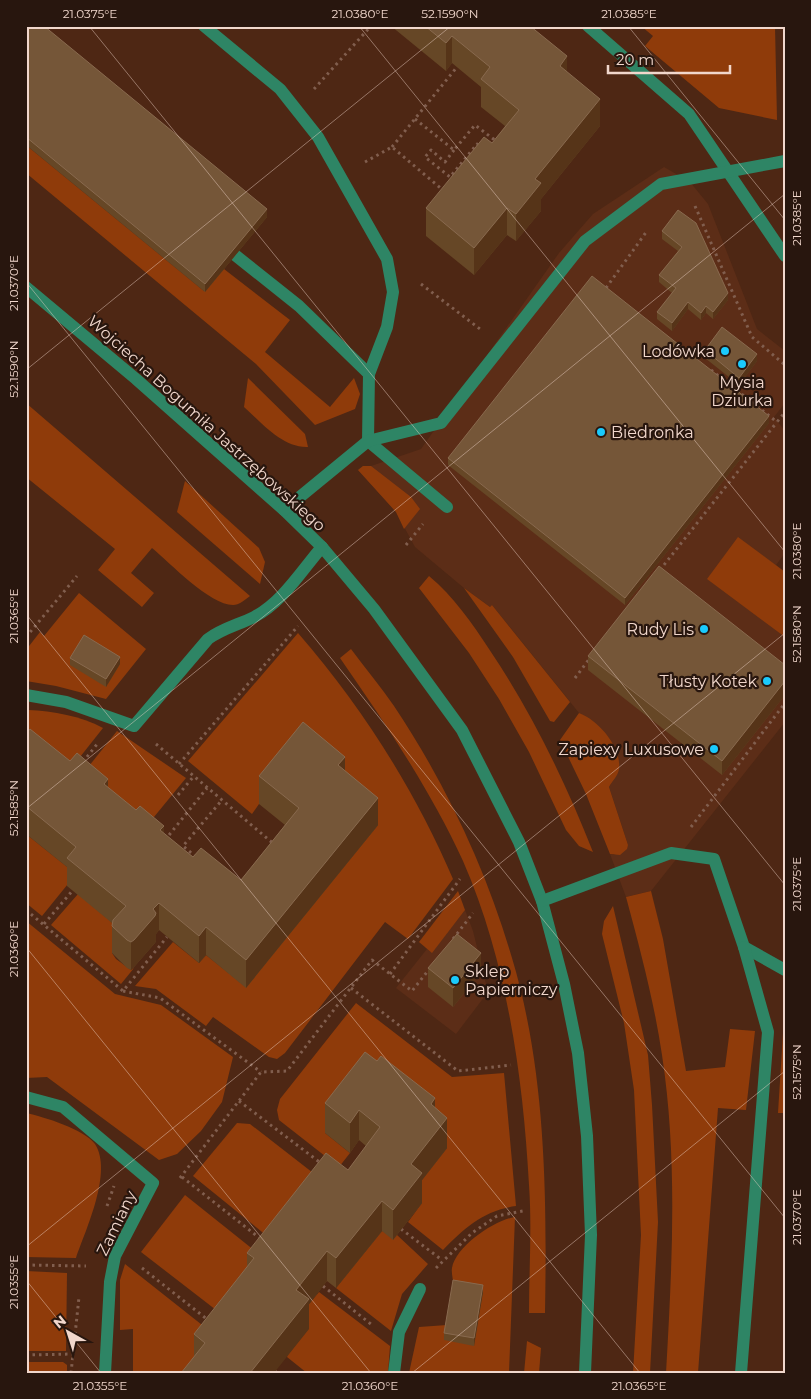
<svg xmlns="http://www.w3.org/2000/svg" width="811" height="1399" font-family="Montserrat,sans-serif">
	<rect width="100%" height="100%" fill="#4e2714"/>
	<g fill="#5c2d17">
		<path d="M664,167L690,182L708,204L757,329L785,351V403L774,417L785,431V553L776,565L785,572V722L651,891L626,897L610,854L614,855L628,845L609,787L618,772L617,754L614,746L594,723L579,713L492,605L490,607L464,588L415,547L396,512L358,470L363,466H371L421,449L559,253L593,214Z"/>
		<path d="M465,910L473,931L488,992L456,1034L396,988L427,949L432,952Z"/>
	</g>
	<g fill="#8f3b0a">
		<path d="M641,26H775L777,120L719,108L645,46L653,36Z"/>
		<path d="M26,145L204,291L224,269L290,320L265,352L330,407L354,378L360,394L355,409L315,425L256,364L26,173Z"/>
		<path d="M248,378L305,434L308,447C282,448 262,423 244,407Z"/>
		<path d="M26,403L250,596C245,600 239,605 233,605C210,605 170,563 152,548L131,573L154,593L142,607L98,570L115,549L26,477Z"/>
		<path d="M363,466H371L411,497L420,509L404,529L396,512L358,470Z"/>
		<path d="M185,481L259,548L265,562L260,584L177,512Z"/>
		<path d="M738,537L785,572V637L707,579Z"/>
		<path d="M429,576C454,597 472,623 489,649C532,713 565,781 593,852L579,846L566,830L529,752L499,699L469,653L419,588Z"/>
		<path d="M464,588L490,607L492,605L570,702L554,722L550,721L513,657Z"/>
		<path d="M79,593L146,649L106,699L56,686L26,681V650L40,632L44,636Z"/>
		<path d="M298,633C362,707 415,790 453,879L408,939L385,922L285,1053L277,1059L269,1057L213,1017L206,1026L156,989L135,986L173,942L199,963L206,955L246,987L378,825L259,804L252,814L188,761Z"/>
		<path d="M351,649C365,668 381,687 394,706C446,784 486,869 512,958C546,1071 547,1196 545,1313H529C529,1271 532,1228 529,1185C523,1076 507,962 463,861C430,789 385,723 340,658Z"/>
		<path d="M28,710C53,711 81,716 103,728L61,781L26,761V711Z"/>
		<path d="M579,713C598,720 622,747 619,769C618,776 612,781 609,787L628,845L627,849L620,855L610,854L586,794L560,740Z"/>
		<path d="M117,731L186,778L140,834L77,781Z"/>
		<path d="M26,834L76,874L42,916L26,903Z"/>
		<path d="M458,891L465,910L432,953L419,942Z"/>
		<path d="M651,891L663,939L686,1071L725,1067L730,1029L755,1031L746,1110L718,1108L698,1373H666C672,1267 678,1160 662,1055C654,1001 640,949 626,897Z"/>
		<path d="M78,894L126,934L112,953L116,959L131,970L134,968L121,984L51,925Z"/>
		<path d="M613,906L648,1055L652,1105L658,1222L650,1373H633L641,1235L634,1090L624,1023L602,934L604,921Z"/>
		<path d="M26,921L115,994L161,1005L233,1057L222,1102L201,1131L177,1154L159,1160L47,1077L26,1078Z"/>
		<path d="M356,1003L452,1077L504,1073L516,1206C485,1210 464,1228 443,1250L408,1222L422,1203L411,1194L447,1148L325,1133L350,1153L339,1167L279,1120L277,1110L280,1099Z"/>
		<path d="M783,1033H785V1113H778Z"/>
		<path d="M26,1113C44,1117 84,1129 95,1144C113,1172 86,1229 76,1258L26,1257Z"/>
		<path d="M237,1123L250,1124L326,1183L277,1244L193,1176Z"/>
		<path d="M185,1195L265,1259L229,1320L141,1252Z"/>
		<path d="M515,1217L509,1373H409L419,1327L447,1325C449,1313 452,1300 453,1287C454,1281 451,1274 452,1268C456,1246 495,1220 515,1217Z"/>
		<path d="M382,1231L397,1235L428,1264L402,1294L391,1331L336,1288Z"/>
		<path d="M125,1264L216,1336L205,1373H133V1329L120,1330V1280Z"/>
		<path d="M26,1271L67,1273L66,1351H26Z"/>
		<path d="M319,1292L390,1346L388,1373H307L287,1357L296,1320Z"/>
		<path d="M527,1341L541,1348L539,1373H524Z"/>
		<path d="M26,1362H63L67,1365V1373H26Z"/>
	</g>
	<g fill="none" stroke-linecap="round" stroke-linejoin="round">
		<g stroke="#815e4e" stroke-width="3" stroke-dasharray="2.5 4" stroke-linecap="butt">
			<path d="M314,89L371,26"/>
			<path d="M415,119L454,150L475,125L496,141"/>
			<path d="M392,147L457,67"/>
			<path d="M454,150L445,162L431,150L425,157L450,177L477,144L481,148"/>
			<path d="M365,162L392,147L444,191"/>
			<path d="M695,206L752,337L785,365"/>
			<path d="M421,284L480,329"/>
			<path d="M606,288L647,231"/>
			<path d="M711,370L777,422L785,412"/>
			<path d="M406,545L423,524"/>
			<path d="M660,570L777,422"/>
			<path d="M26,637L77,576"/>
			<path d="M575,678L590,658"/>
			<path d="M156,744L275,845"/>
			<path d="M83,762L98,743"/>
			<path d="M179,764L298,626"/>
			<path d="M178,795L194,776"/>
			<path d="M691,827L785,703"/>
			<path d="M165,840L207,788"/>
			<path d="M196,857L183,846L222,800"/>
			<path d="M26,910L123,991L167,937"/>
			<path d="M44,924L73,890"/>
			<path d="M453,939L473,913"/>
			<path d="M390,974L460,879"/>
			<path d="M351,988L458,1071L511,1065"/>
			<path d="M123,991L160,998L261,1072"/>
			<path d="M239,1101L322,1164"/>
			<path d="M182,1177L262,1240"/>
			<path d="M180,1178L261,1072L287,1071L372,960L412,991L431,967"/>
			<path d="M107,1206L114,1186"/>
			<path d="M401,1229L442,1260"/>
			<path d="M26,1265L86,1266"/>
			<path d="M142,1268L208,1320"/>
			<path d="M436,1268L472,1233L497,1216L523,1211"/>
			<path d="M323,1286L372,1325"/>
			<path d="M26,1355L73,1354"/>
			<path d="M275,1371L277,1373"/>
			<path d="M71,1373L79,1297"/>
		</g>
		<g stroke="#2e8565" stroke-width="12">
			<path d="M204,26L280,89L318,137L387,259L393,292L387,327L369,374"/>
			<path d="M588,26L689,114L785,256"/>
			<path d="M235,255L299,306L369,374L368,441L447,507"/>
			<path d="M26,287L136,379L284,510L322,547L374,609L462,730L519,842L542,901L564,984L578,1053L587,1136L591,1235L585,1373"/>
			<path d="M284,510L368,441L441,423L585,241L661,184L785,161"/>
			<path d="M26,695L66,702L134,726L208,639C223,628 238,625 254,617C282,603 302,570 322,547"/>
			<path d="M542,901L671,853L714,859L744,947L785,970"/>
			<path d="M26,1097L63,1107L153,1183L115,1256L110,1282L105,1373"/>
			<path d="M394,1373L399,1332L420,1289"/>
			<path d="M741,1373L768,1032L744,947"/>
		</g>
	</g>
	<g fill="#664726">
		<path d="M26,26L267,217L205,292L26,145Z"/>
		<path d="M391,26H530L567,72L600,126L541,199V211L516,241L507,235L474,275L426,236V208L492,143L505,126L481,107V87L452,63L446,71Z"/>
		<path d="M678,210L728,300L713,319L706,313L701,320L688,309L672,331L657,319V312L672,293L659,282V275L678,251L662,239V231Z"/>
		<path d="M705,350L757,361L739,385L705,358Z"/>
		<path d="M769,423L625,605L448,465V458Z"/>
		<path d="M588,656L785,665V695L722,775L588,670Z"/>
		<path d="M70,658L120,664L106,687L70,665Z"/>
		<path d="M26,734L70,761L108,788L193,857L241,880L285,825L259,804V776L345,771L378,825L246,988L206,955L199,963L159,930L156,934V941L155,943L134,967L131,970L127,968L112,953V923L67,886V867L26,834Z"/>
		<path d="M428,968L481,972L453,1007L428,987Z"/>
		<path d="M325,1103L435,1108L447,1148L422,1180V1203L393,1240L382,1231L336,1288L327,1281L309,1304V1329L194,1357V1334L247,1267V1253L348,1170L366,1146L359,1140L350,1153L325,1133Z"/>
		<path d="M483,1292L474,1346L444,1340V1333Z"/>
	</g>
	<g fill="#563418">
		<path d="M452,36V63L446,71V43Z"/>
		<path d="M567,56V84L560,66Z"/>
		<path d="M600,99V126L541,199V211L516,241V214L535,179Z"/>
		<path d="M507,208V235L474,275V248Z"/>
		<path d="M267,209V217L205,292V284Z"/>
		<path d="M728,293V300L713,319V312Z"/>
		<path d="M688,302V309L672,331V323Z"/>
		<path d="M706,306V313L701,320V313Z"/>
		<path d="M757,354V361L739,385V378Z"/>
		<path d="M769,416V423L625,605V598Z"/>
		<path d="M120,657V664L106,687V679Z"/>
		<path d="M785,681V695L722,775V761Z"/>
		<path d="M345,757V784L338,765Z"/>
		<path d="M108,779V806L104,784Z"/>
		<path d="M378,798V825L246,988V960Z"/>
		<path d="M164,826V853L160,830Z"/>
		<path d="M159,903V930L156,934V941L155,943L134,967L131,970V942L153,909Z"/>
		<path d="M206,927V955L199,963V936Z"/>
		<path d="M481,953V972L453,1007V988Z"/>
		<path d="M435,1098V1128L431,1104Z"/>
		<path d="M359,1110V1140L350,1153V1123Z"/>
		<path d="M447,1118V1148L422,1180V1203L393,1240V1210L411,1164Z"/>
		<path d="M382,1201V1231L336,1288V1258Z"/>
		<path d="M327,1251V1281L309,1304V1329L274,1373H250L296,1290Z"/>
		<path d="M483,1285V1292L474,1346V1338Z"/>
	</g>
	<g fill="#755638" stroke="#896a4f">
		<path d="M26,26H44L267,209L205,284L26,137Z"/>
		<path d="M425,26H530L567,56L560,66L600,99L535,179L541,183L516,214L507,208L474,248L426,208L484,137L492,143L519,110L481,79L490,67L452,36L446,43Z"/>
		<path d="M678,210L696,223L728,293L713,312L706,306L701,313L688,302L672,323L657,312L676,288L659,275L682,247L662,231Z"/>
		<path d="M592,276L769,416L625,598L448,458Z"/>
		<path d="M722,327L757,354L739,378L705,350Z"/>
		<path d="M659,566L785,665V681L722,761L588,656Z"/>
		<path d="M84,635L120,657L106,679L70,658Z"/>
		<path d="M303,722L345,757L338,765L378,798L246,960L206,927L199,936L159,903L153,909L156,913L155,916L134,940L131,942L127,940L112,926L113,920L126,906L67,858L76,847L26,806V734L30,729L70,761L77,753L108,779L104,784L136,810L140,806L164,826L160,830L193,857L201,848L241,880L299,808L259,776Z"/>
		<path d="M457,934L481,953L453,988L428,968Z"/>
		<path d="M365,1052L377,1061L381,1056L435,1098L431,1104L447,1118L411,1164L422,1173L393,1210L382,1201L336,1258L327,1251L296,1290L309,1299L250,1373H181L205,1343L194,1334L254,1258L247,1253L326,1153L348,1170L380,1127L359,1110L350,1123L325,1103Z"/>
		<path d="M453,1280L483,1285L474,1338L444,1333Z"/>
	</g>
	<path fill="none" stroke="#f1d7cc" stroke-width="1" stroke-opacity="0.45" d="M89,26L785,885M359,26L785,552M628,26L785,220M26,282L785,1218M26,370L451,26M26,614L640,1373M26,809L785,194M26,947L371,1373M26,1247L785,633M26,1280L101,1373M412,1373L785,1071"/>
	<g fill="#1acafc" stroke="#28160e" stroke-width="2">
		<circle cx="725" cy="351" r="5"/>
		<circle cx="742" cy="364" r="5"/>
		<circle cx="601" cy="432" r="5"/>
		<circle cx="704" cy="629" r="5"/>
		<circle cx="767" cy="681" r="5"/>
		<circle cx="714" cy="749" r="5"/>
		<circle cx="455" cy="980" r="5"/>
	</g>
	<g text-anchor="middle" stroke-width="4.5" stroke-linejoin="round" paint-order="stroke">
		<g font-size="16" fill="#f1d7cc" stroke="#28160e" text-anchor="end">
			<text x="715" y="357">Lodówka</text>
			<text x="742" y="388" text-anchor="middle">Mysia<tspan x="742" dy="18">Dziurka</tspan></text>
			<text x="611" y="438" text-anchor="start">Biedronka</text>
			<text x="694" y="635">Rudy Lis</text>
			<text x="757" y="687">Tłusty Kotek</text>
			<text x="704" y="755">Zapiexy Luxusowe</text>
			<text x="465" y="977" text-anchor="start">Sklep<tspan x="465" dy="18">Papierniczy</tspan></text>
		</g>
		<g font-size="16" fill="#f1d7cc" stroke="#28160e">
			<text transform="translate(207 423) rotate(42)" y="6">Wojciecha Bogumiła Jastrzębowskiego</text>
			<text transform="translate(116 1223) rotate(-64)" y="6">Zamiany</text>
		</g>
	</g>
	<rect width="811" height="1399" fill="none" stroke="#28160e" stroke-width="55"/>
	<g transform="translate(68 1332) rotate(321)" stroke="#28160e" stroke-width="4" paint-order="stroke">
	<path d="M0-4L9 19L0 12L-9 19Z" fill="#f1d7cc"/>
	<text y="-8" font-size="14" font-weight="bold" text-anchor="middle" fill="#f1d7cc">N</text>
	</g>
	<path d="M608 65v8h122v-8" fill="none" stroke="#f1d7cc" stroke-width="2.5"/>
	<text x="616" y="65" font-size="15" fill="#f1d7cc" stroke="#28160e" stroke-width="4" paint-order="stroke">20 m</text>
	<rect x="28" y="28" width="756" height="1344" fill="none" stroke="#f1d7cc" stroke-width="2"/>
	<g font-size="12" text-anchor="middle" fill="#f1d7cc">
		<text x="90" y="18">21.0375°E</text>
		<text x="360" y="18">21.0380°E</text>
		<text x="450" y="18">52.1590°N</text>
		<text x="629" y="18">21.0385°E</text>
		<text transform="translate(797 218) rotate(-90)" y="4">21.0385°E</text>
		<text transform="translate(14 283) rotate(-90)" y="4">21.0370°E</text>
		<text transform="translate(14 369) rotate(-90)" y="4">52.1590°N</text>
		<text transform="translate(797 551) rotate(-90)" y="4">21.0380°E</text>
		<text transform="translate(14 616) rotate(-90)" y="4">21.0365°E</text>
		<text transform="translate(797 634) rotate(-90)" y="4">52.1580°N</text>
		<text transform="translate(14 808) rotate(-90)" y="4">52.1585°N</text>
		<text transform="translate(797 884) rotate(-90)" y="4">21.0375°E</text>
		<text transform="translate(14 949) rotate(-90)" y="4">21.0360°E</text>
		<text transform="translate(797 1072) rotate(-90)" y="4">52.1575°N</text>
		<text transform="translate(797 1217) rotate(-90)" y="4">21.0370°E</text>
		<text transform="translate(14 1282) rotate(-90)" y="4">21.0355°E</text>
		<text x="100" y="1390">21.0355°E</text>
		<text x="370" y="1390">21.0360°E</text>
		<text x="639" y="1390">21.0365°E</text>
	</g>
</svg>
